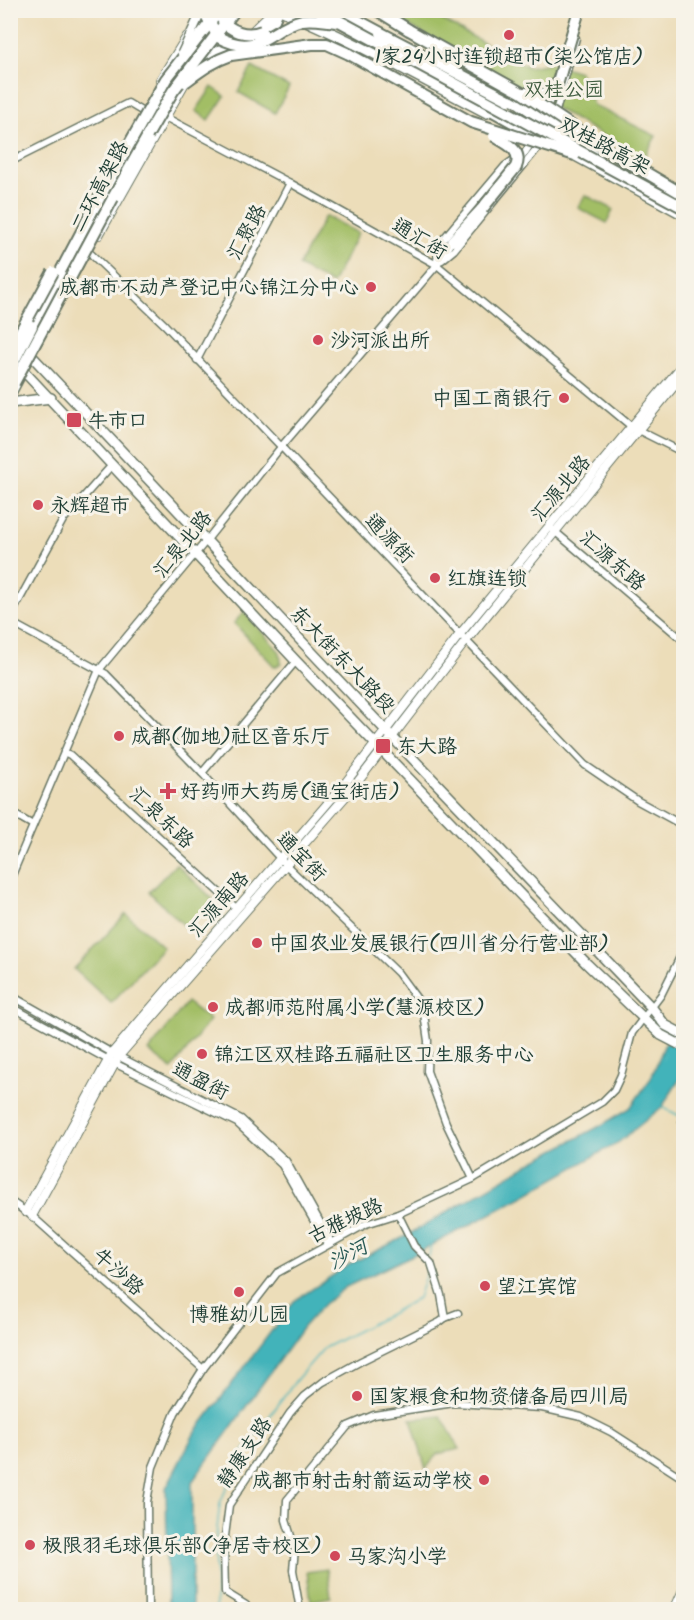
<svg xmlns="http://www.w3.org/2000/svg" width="694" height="1620" font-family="Kalam,'LXGW WenKai TC',sans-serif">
	<rect width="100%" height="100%" fill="#f7f3e8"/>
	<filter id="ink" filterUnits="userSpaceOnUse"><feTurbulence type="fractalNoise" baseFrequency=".0167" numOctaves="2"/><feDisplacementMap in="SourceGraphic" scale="12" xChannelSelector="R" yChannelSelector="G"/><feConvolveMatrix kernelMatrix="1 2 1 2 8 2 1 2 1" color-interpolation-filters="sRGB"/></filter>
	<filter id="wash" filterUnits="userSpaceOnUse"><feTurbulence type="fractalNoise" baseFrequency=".008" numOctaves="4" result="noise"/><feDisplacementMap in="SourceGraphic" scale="24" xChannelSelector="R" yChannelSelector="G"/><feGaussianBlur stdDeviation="1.35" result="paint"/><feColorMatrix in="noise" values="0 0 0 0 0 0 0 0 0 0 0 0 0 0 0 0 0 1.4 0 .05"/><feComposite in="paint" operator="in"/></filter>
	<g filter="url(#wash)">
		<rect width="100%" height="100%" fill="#ecddb9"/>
		<g fill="#a2be65" stroke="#607e4c" stroke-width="1.5">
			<path d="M383,11H426L528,67L551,63L580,72L593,105L656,136L643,159L526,91Z"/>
			<path d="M252,67L289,87L275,113L238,92Z"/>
			<path d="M212,87L225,96L209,120L196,111Z"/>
			<path d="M585,195L613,209L607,223L578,208Z"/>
			<path d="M325,216L358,233L332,284L298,266Z"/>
			<path d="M244,612L280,652L281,663L275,667L234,623Z"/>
			<path d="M176,864L214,900L187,928L149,892Z"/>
			<path d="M126,914L163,947L111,1003L74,969Z"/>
			<path d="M187,1002L210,1020L172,1069L149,1051Z"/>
			<path d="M441,1416L460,1449L437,1454L426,1469L411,1419Z"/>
			<path d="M327,1569L331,1597L311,1601L307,1572Z"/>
		</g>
		<path fill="#43b3ba" stroke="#317877" stroke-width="1.5" d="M683,1013V1074L662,1107L619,1142L524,1196L417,1253L346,1287L324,1304L303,1327L192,1482V1609H168L166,1488L194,1434L294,1301L350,1264L406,1236L530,1163L600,1126L630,1108L651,1078L664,1046Z"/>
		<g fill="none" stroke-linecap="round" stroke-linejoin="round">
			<g stroke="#43b3ba" stroke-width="1.5">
				<path d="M662,1107L684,1118"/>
				<path d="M429,1257L431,1244"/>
				<path d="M216,1610V1537L220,1503L241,1455L297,1379L324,1348L383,1318L418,1298L426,1274"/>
			</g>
		</g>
	</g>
	<g filter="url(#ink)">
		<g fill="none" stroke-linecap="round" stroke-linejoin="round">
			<defs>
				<g id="minor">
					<path d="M546,111L554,89"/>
					<path d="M555,115L576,38"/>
					<path d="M165,117L290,183L437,265L632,427L684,453"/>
					<path d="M10,162L128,103L143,112"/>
					<path d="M518,163L534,139"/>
					<path d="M89,252L165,325L585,765L638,801L684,826"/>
					<path d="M442,260L454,250L542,143"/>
					<path d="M437,261L439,244L505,166L519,156"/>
					<path d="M197,360L290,183"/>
					<path d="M552,529L684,641"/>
					<path d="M10,617L63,520L112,465"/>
					<path d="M10,622L106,674L202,773L287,866L398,973L423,1007L428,1041L427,1071L446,1123L473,1179"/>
					<path d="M64,752L70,755L236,908"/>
					<path d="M202,773L296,661"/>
					<path d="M10,812L33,825"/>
					<path d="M10,880L99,670L206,541L281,447L437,265L453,239"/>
					<path d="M10,995L112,1053L241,1119L286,1161L331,1242"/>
					<path d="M10,1006L114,1063L237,1123L282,1165L327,1244"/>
					<path d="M682,1122L684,1121"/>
					<path d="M10,1201L32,1216L203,1369"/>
					<path d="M398,1214L414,1246L431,1263L441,1295L445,1318"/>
					<path d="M148,1610L147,1502L153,1467L175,1413L203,1369L277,1273L366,1224L398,1214L473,1179L602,1102L614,1090L621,1075L632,1033L661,995L684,949"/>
					<path d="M246,1610V1605L225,1592L224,1544L229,1505L290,1413L305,1396L323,1382L361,1361L440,1322L445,1318L458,1313"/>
					<path d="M300,1610L293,1570L295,1549L286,1520L287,1500L348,1426L374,1415L454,1403L542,1408L581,1417L611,1432L684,1479"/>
				</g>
				<g id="tertiary">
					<path d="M249,34L274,10"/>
					<path d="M201,61L211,53L237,43"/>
					<path d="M160,80L187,36"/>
					<path d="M99,235L186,81"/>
					<path d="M25,1212L112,1053L346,782L460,634L684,363"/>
					<path d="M32,1216L119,1056L353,788L466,641L684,374"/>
					<path d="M674,1610L684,1588"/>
					<path d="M681,1610L684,1603"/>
				</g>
				<g id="secondary">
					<path d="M166,93L181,68"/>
					<path d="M102,208L146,128"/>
					<path d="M10,396L19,379"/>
				</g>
				<g id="primary">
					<path d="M280,10C352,39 419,78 487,113"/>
					<path d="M505,94L543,120L602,151"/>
					<path d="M530,132L558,146"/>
					<path d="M570,153L684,215"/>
					<path d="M10,333L393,738L652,1008L665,1025L684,1035"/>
					<path d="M18,365L296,661L587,964L661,1035L684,1047"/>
					<path d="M10,403L51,398"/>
				</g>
				<g id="trunk">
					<path d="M338,10L381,33"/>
					<path d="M377,10L409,30"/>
					<path d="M262,31L274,20L278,10"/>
					<path d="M312,44H327L349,54"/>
					<path d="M421,71L536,135"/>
					<path d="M113,198L147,136"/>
					<path d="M452,241L482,209"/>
					<path d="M32,326L103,191"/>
				</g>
			</defs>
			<use href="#minor" stroke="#677563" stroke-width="9"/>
			<use href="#tertiary" stroke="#677563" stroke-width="10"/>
			<use href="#secondary" stroke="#677563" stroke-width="11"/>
			<use href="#primary" stroke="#677563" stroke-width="12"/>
			<use href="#trunk" stroke="#677563" stroke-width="14"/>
			<use href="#minor" stroke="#fff" stroke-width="6"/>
			<use href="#tertiary" stroke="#fff" stroke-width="8"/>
			<use href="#secondary" stroke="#fff" stroke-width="8"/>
			<use href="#primary" stroke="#fff" stroke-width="9"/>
			<use href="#trunk" stroke="#fff" stroke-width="10"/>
			<defs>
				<path id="secondary-bridge" d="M182,53L202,10"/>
				<g id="trunk-bridge">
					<path d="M207,10V17L218,37C260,59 268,28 302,20C313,18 325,21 336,22"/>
					<path d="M319,10L684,208"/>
					<path d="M221,18C230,32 247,37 262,31"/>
					<path d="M409,30L522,93L611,152L684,195"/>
					<path d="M381,33L509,100"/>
					<path d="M349,54L471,122L575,155"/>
					<path d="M185,82C200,71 213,61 231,55L312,44"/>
					<path d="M525,93L544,94L557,85L579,10"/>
					<path d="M147,136L173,91L235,10"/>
					<path d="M103,191L166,79L220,10"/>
					<path d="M482,209L516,167C523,150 507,144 494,136"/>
					<path d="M10,351L53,272"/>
					<path d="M10,369L32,326"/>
					<path d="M14,383L113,198"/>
				</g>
			</defs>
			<use href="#secondary-bridge" stroke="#677563" stroke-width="11" stroke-linecap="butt"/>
			<use href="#trunk-bridge" stroke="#677563" stroke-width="14" stroke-linecap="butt"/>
			<use href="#secondary-bridge" stroke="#fff" stroke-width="8"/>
			<use href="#trunk-bridge" stroke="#fff" stroke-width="10"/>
		</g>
	</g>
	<g fill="#d1495b" stroke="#f7f3e8" stroke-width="2">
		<circle cx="509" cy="35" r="6"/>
		<circle cx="371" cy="287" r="6"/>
		<circle cx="318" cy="340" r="6"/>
		<circle cx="564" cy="398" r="6"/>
		<rect x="66" y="412" width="16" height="16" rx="3"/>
		<circle cx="38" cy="505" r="6"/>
		<circle cx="435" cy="578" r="6"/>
		<circle cx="119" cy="736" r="6"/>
		<rect x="375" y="738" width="16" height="16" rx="3"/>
		<path d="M165 782h6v6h6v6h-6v6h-6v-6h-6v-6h6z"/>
		<circle cx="257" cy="943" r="6"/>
		<circle cx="213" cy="1007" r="6"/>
		<circle cx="202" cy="1054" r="6"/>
		<circle cx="485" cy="1286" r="6"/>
		<circle cx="239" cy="1292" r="6"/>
		<circle cx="357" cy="1396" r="6"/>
		<circle cx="484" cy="1480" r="6"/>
		<circle cx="30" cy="1545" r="6"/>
		<circle cx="335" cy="1556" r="6"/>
	</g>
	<g text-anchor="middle" stroke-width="6" stroke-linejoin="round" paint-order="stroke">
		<g font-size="20" fill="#1f3d34" stroke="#f7f3e8" text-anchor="start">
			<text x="509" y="63" text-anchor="middle">1家24小时连锁超市(柒公馆店)</text>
			<text x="359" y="294" text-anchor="end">成都市不动产登记中心锦江分中心</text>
			<text x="330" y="347">沙河派出所</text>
			<text x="552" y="405" text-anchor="end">中国工商银行</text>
			<text x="88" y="427">牛市口</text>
			<text x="50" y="512">永辉超市</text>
			<text x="447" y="585">红旗连锁</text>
			<text x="131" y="743">成都(伽地)社区音乐厅</text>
			<text x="397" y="753">东大路</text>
			<text x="180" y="798">好药师大药房(通宝街店)</text>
			<text x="269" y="950">中国农业发展银行(四川省分行营业部)</text>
			<text x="225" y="1014">成都师范附属小学(慧源校区)</text>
			<text x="214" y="1061">锦江区双桂路五福社区卫生服务中心</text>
			<text x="497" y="1293">望江宾馆</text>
			<text x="239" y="1321" text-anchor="middle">博雅幼儿园</text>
			<text x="369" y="1403">国家粮食和物资储备局四川局</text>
			<text x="472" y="1487" text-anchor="end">成都市射击射箭运动学校</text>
			<text x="42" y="1552">极限羽毛球俱乐部(净居寺校区)</text>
			<text x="347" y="1563">马家沟小学</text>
		</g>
		<g font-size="20" fill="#405d40" stroke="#f7f3e8">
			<text x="564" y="96">双桂公园</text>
		</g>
		<g font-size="20" fill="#1f3d34" stroke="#f7f3e8">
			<text transform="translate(605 145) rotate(28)" y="7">双桂路高架</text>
			<text transform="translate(99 186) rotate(-62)" y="7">二环高架路</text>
			<text transform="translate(246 232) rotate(-62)" y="7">汇聚路</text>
			<text transform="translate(420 238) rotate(31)" y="7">通汇街</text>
			<text transform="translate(560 488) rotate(-50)" y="7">汇源北路</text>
			<text transform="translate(390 538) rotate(46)" y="7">通源街</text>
			<text transform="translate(182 544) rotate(-51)" y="7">汇泉北路</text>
			<text transform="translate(613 560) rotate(41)" y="7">汇源东路</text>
			<text transform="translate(343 659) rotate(46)" y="7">东大街东大路段</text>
			<text transform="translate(162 817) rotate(43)" y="7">汇泉东路</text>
			<text transform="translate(302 856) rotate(46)" y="7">通宝街</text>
			<text transform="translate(218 904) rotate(-49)" y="7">汇源南路</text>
			<text transform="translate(201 1080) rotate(27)" y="7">通盈街</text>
			<text transform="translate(345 1220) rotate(-25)" y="7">古雅坡路</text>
			<text transform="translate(119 1271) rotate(42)" y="7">牛沙路</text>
			<text transform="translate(244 1452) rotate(-56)" y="7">静康支路</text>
		</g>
		<g font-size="21" font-style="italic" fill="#285a56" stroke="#f7f3e8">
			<text transform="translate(348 1254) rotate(-28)" y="7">沙河</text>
		</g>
	</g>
	<rect width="694" height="1620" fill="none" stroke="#f7f3e8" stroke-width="36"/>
</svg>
